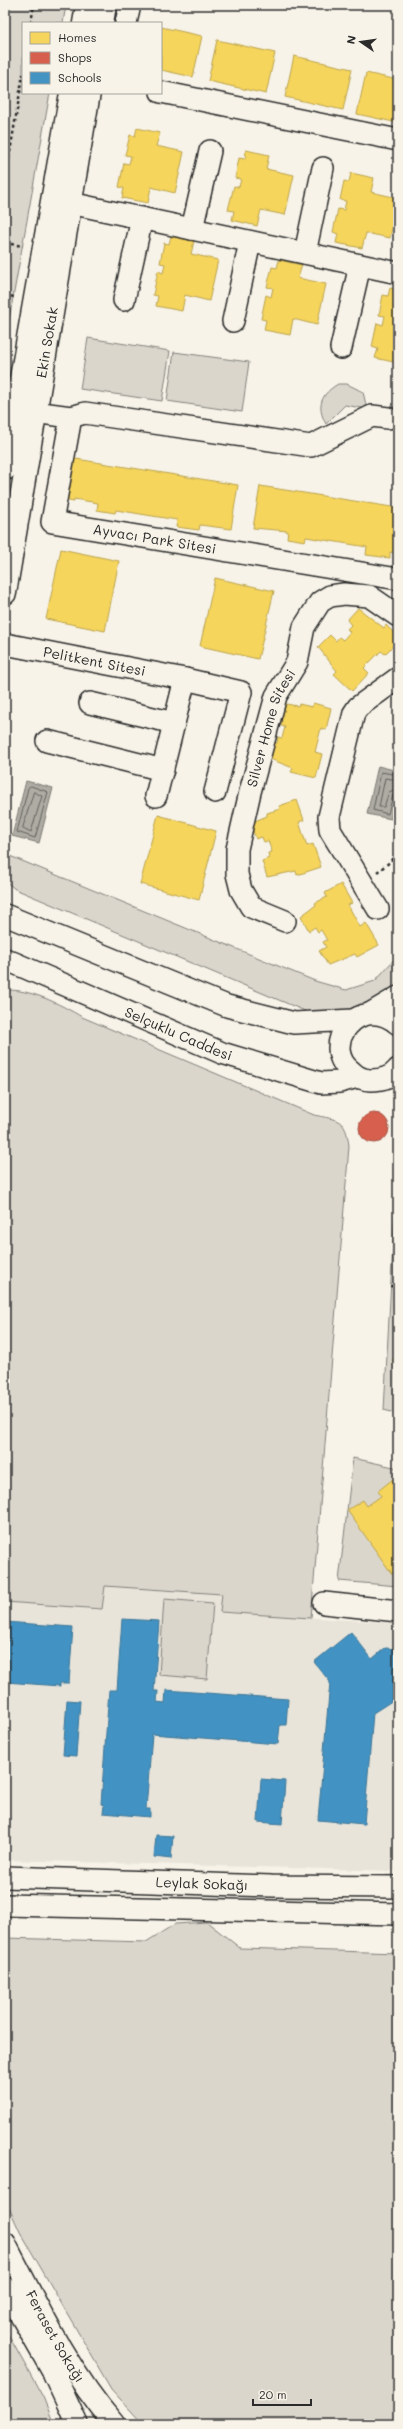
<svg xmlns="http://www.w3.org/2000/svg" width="403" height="2429" font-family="Mali,sans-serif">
	<rect width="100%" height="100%" fill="#f7f3e8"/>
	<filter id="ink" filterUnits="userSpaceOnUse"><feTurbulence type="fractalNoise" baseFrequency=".025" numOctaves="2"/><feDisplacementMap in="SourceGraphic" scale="8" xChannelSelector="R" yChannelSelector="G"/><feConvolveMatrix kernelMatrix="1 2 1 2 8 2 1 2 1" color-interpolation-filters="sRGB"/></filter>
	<g filter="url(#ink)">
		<path fill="#e8e4da" d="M105,1585L222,1594L221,1612L398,1623V1871L5,1860V1602L102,1609Z"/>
		<g fill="#dad6cc" stroke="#82807c">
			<path d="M5,5H66L63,23H23V93H50L5,342Z"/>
			<path d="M88,338L170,351L162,401L80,389Z"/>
			<path d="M174,352L249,362L242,412L167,401Z"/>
			<path d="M338,384H347L363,392L367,409L345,405L326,424C316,406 321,394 338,384Z"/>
			<path d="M5,854L315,981L346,990L375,981L398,955V1001L324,1019L15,889L5,881Z"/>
			<path d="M5,990C31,989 60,1004 82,1017L314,1115C339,1120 346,1119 349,1146L311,1618L220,1612L222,1594L105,1586L102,1609L5,1602Z"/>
			<path d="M398,1152V1414L384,1410Z"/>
			<path d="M353,1458L398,1468V1586L339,1581Z"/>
			<path d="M164,1599L213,1603L207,1679L159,1675Z"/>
			<path d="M207,1922L240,1948L398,1953V2424H143L111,2389L20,2232L5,2199V1938L146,1942L175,1924Z"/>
			<path d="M5,2329L43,2397L54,2424H5Z"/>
		</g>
		<g fill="#afaca4" stroke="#7a7874">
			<path d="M378,766L398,771V789L391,819L367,814Z"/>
			<path d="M26,781L53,788L39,843L12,836Z"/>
		</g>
		<g fill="#f6d55c" stroke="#b9a24d">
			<path d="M161,27L202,36L193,77L161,70Z"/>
			<path d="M217,40L275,53L266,94L208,81Z"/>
			<path d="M294,56L352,69L343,110L285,97Z"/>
			<path d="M366,73L398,80V123L357,114Z"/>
			<path d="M137,128L160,133L156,146L184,152L175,193L151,187L148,203L122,198L124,188L119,187L124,163L129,164L131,156L125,155L130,135L135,136Z"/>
			<path d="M246,150L269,155L266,169L294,175L285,215L261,210L257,226L232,220L234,211L228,210L234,186L239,187L241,179L235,178L239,158L245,159Z"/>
			<path d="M351,173L374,178L371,192L398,198L390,238L366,233L362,248L336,243L338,234L333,232L338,209L344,210L346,201L340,200L344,181L349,182Z"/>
			<path d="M171,236L194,241L191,254L218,260L209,301L185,295L182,311L156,306L158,296L153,295L158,271L163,273L165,264L160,263L164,243L169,244Z"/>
			<path d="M279,260L302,265L298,278L326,284L317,325L293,319L290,335L264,330L266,320L261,319L266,295L271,297L273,288L267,287L272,267L277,268Z"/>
			<path d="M390,288L398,290V363L375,358L378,349L372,347L377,323L383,325L385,316L379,315L383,295L388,296Z"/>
			<path d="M70,458L238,485L231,529L200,525L199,530L176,527L177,520L116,510L115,513L97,510L98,503L74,499V502L63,500Z"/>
			<path d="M260,486L398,508V554L390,552V558L366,555L367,547L306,537L305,541L287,538L288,531L253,528Z"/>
			<path d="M61,549L119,561L105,631L46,619Z"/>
			<path d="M215,578L274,591L258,659L200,646Z"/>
			<path d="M358,608L384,628L386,625L398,637V641L385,654L381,651L364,668L369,673L352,691L334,674L337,671L318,647L330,635L336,641L339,637L343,640L350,632L347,629L351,625L347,620Z"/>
			<path d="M280,703L298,706L299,704L312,707L313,703L331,708L326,730L321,728L315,752L322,754L316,778L291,772L293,768L265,757L269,741L277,743L278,737L282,738L285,727L281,726L282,721L276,719Z"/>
			<path d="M297,800L304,820L299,822L307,846L313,844L321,867L297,875L296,871L267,877L262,861L269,858L268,853L272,852L268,841L264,842L262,837L256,839L250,823L267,816V813L280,809L279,806Z"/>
			<path d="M158,815L216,831L199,900L140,884Z"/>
			<path d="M341,884L352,903L348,905L360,927L366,923L379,945L357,957L355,954L328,965L319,951L326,947L323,942L327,940L321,930L318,932L315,927L309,931L301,916L316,905L315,903L327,897L325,893Z"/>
			<path d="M398,1354V1365L392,1360Z"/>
			<path d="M393,1479L398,1486V1570L392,1574L347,1510L363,1500L367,1506L381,1496L378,1491Z"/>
		</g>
		<circle fill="#d6604d" stroke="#a35043" cx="374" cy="1128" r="15"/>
		<g fill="#4393c3" stroke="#3c7495">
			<path d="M122,1619L159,1621L154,1691H158L157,1702L165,1703L166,1690L288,1699L286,1725H280L278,1744L152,1734L146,1809H150V1817L103,1813L104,1805L101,1804L109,1690H117Z"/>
			<path d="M5,1622L73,1627L69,1683H60V1686L5,1682Z"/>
			<path d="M351,1632L372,1659L385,1648L398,1649V1697L373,1713L364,1824L318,1820L330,1682L314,1662Z"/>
			<path d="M67,1700L80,1701L76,1756L63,1755Z"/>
			<path d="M261,1779L285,1781L282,1824L258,1822Z"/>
			<path d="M156,1835L173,1836L171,1859L154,1857Z"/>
		</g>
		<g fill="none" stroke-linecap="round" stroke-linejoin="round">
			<g stroke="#605f5b" stroke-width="1">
				<path d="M398,775L381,772L373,810L388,814L393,795L398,793"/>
				<path d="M398,780L385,778L379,807H384L389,792L398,788"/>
				<path d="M31,786L48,792L35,838L17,832L28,788Z"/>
				<path d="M34,792L42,796L31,832L23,828Z"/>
			</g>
			<defs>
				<g id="minor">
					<path d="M126,23L130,5"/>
					<path d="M161,92L398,140"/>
					<path d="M70,203L398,273"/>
					<path d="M192,229L210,151"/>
					<path d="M305,253L323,168"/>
					<path d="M124,300L142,218"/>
					<path d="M233,321L250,242"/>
					<path d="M341,348L360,265"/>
					<path id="s1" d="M34,412L71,417L52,522L398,579"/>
					<path d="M71,417L85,413L311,446L372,416L388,418"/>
					<path id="s2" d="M5,644L185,679L241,692L215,792"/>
					<path d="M90,703L174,723"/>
					<path d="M47,741L163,770"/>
					<path d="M156,796L185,679"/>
					<path d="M378,909L330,830L329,817L354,713L358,707L398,678"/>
					<path d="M5,915L227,1006L294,1023L353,1020"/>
					<path id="s3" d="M285,921L251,907L241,890L237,874V849L250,792L276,696L297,662L304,627L320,602L330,596L344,594L369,596L398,616"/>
					<path id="s4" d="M5,959L222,1053L321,1083L340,1082L358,1077"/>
					<path d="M371,1013L398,997"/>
					<path d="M398,1024C360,991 317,1046 352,1072C357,1077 364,1080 371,1080C381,1080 391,1078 398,1069"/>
					<path d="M324,1603L398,1611"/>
					<path id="s5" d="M5,1877L271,1886L398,1887"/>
					<path d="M5,1905L398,1914"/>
					<path id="s6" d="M5,2243C37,2305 68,2371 114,2424"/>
					<path d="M5,2288L53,2372L77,2424"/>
				</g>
				<g id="major">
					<path d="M84,23L87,5"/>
					<path d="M102,23L105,5"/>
					<path d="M5,469L71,93"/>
					<path id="s7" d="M5,593L89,93"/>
				</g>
			</defs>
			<use href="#minor" stroke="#2b2b2b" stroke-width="24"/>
			<use href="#major" stroke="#2b2b2b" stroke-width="25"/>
			<g stroke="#2b2b2b" stroke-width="2.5" stroke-dasharray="3 3" stroke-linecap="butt">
				<path d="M31,23L34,5"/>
				<path d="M5,182L23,74"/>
				<path d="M5,243L23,246"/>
				<path d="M5,295L14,297"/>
				<path d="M377,872L390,862L398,850"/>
				<path d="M390,1286L398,1287"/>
			</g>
			<use href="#minor" stroke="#f7f3e8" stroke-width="21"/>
			<use href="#major" stroke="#f7f3e8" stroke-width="22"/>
		</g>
	</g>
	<g text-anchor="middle" stroke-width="4" stroke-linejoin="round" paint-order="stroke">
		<g font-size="14" fill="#2b2b2b" stroke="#f7f3e8">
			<text dy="5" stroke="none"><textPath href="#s7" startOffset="254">Ekin Sokak</textPath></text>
			<text dy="5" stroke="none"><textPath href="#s1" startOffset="248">Ayvacı Park Sitesi</textPath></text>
			<text dy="5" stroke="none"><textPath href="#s2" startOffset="91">Pelitkent Sitesi</textPath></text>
			<text dy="5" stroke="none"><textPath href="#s3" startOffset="224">Silver Home Sitesi</textPath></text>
			<text dy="5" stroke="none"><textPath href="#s4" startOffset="189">Selçuklu Caddesi</textPath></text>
			<text dy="5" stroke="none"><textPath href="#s5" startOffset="197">Leylak Sokağı</textPath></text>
			<text dy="5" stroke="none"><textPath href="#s6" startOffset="106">Feraset Sokağı</textPath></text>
		</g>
	</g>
	<rect width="403" height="2429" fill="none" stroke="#f7f3e8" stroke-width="20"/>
	<rect x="10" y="10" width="383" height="2409" fill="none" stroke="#2b2b2b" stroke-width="1.5" filter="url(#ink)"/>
	<rect x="22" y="22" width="140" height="72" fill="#f7f3e8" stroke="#a5a39c"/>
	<rect x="30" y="32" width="20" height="12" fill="#f6d55c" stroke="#a5a39c"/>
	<text x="58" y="42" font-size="12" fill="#2b2b2b">Homes</text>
	<rect x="30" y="52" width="20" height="12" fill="#d6604d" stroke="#a5a39c"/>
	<text x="58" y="62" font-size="12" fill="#2b2b2b">Shops</text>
	<rect x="30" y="72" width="20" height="12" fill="#4393c3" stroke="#a5a39c"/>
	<text x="58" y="82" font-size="12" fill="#2b2b2b">Schools</text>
	<g transform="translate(361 42) rotate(283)" stroke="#f7f3e8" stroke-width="3" paint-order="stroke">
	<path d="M0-3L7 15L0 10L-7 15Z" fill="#2b2b2b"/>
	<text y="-6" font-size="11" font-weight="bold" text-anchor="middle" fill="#2b2b2b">N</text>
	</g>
	<path d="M253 2399v6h58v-6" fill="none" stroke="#2b2b2b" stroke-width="2"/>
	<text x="259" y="2399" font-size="12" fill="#2b2b2b" stroke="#f7f3e8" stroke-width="3" paint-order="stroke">20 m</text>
</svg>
